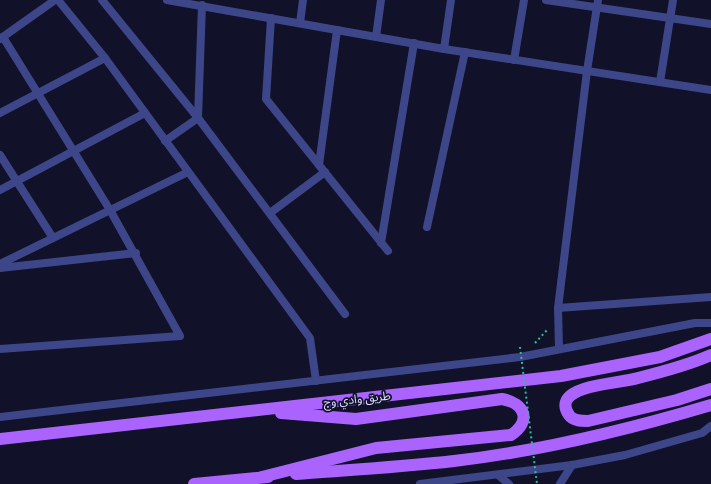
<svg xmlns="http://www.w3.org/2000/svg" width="711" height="484" font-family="Roboto,'Noto Sans Arabic',sans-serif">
	<rect width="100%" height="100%" fill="#11112a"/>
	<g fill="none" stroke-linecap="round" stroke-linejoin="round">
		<path stroke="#32bc9d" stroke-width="2" stroke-dasharray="2 3" stroke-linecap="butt" d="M535,343L548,329"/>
		<g stroke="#3d4689" stroke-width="8">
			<path d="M58,0L105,58L310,338L316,381"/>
			<path d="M102,0L198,118L345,314"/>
			<path d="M167,0L444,49L711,90"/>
			<path d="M546,0L711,24"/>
			<path d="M271,18L266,99L388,251"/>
			<path d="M300,23L303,0"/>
			<path d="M376,37L381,0"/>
			<path d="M0,39L55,0"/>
			<path d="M444,49L451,0"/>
			<path d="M514,60L524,0"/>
			<path d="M660,82L673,0"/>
			<path d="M0,113L105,58"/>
			<path d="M165,141L198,118L202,5"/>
			<path d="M0,155L53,238"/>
			<path d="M319,165L337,30"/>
			<path d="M0,190L145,113"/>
			<path d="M270,213L325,172"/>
			<path d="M427,227L465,52"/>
			<path d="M381,243L414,43"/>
			<path d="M0,264L188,172"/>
			<path d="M0,268L136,253"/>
			<path d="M558,308L711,297"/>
			<path d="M0,349L180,336L110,210L3,37"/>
			<path d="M559,349L558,308L587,71L598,0"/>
			<path d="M0,417L520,357L695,323H711"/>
			<path d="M498,475L509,484"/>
			<path d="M420,484L572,465L625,455L702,433L711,426"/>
			<path d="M560,484L572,465"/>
		</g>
		<g stroke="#aa63fd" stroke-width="12">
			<path d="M711,355C689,365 662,372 638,378C620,383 584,384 570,396C564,401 564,408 569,415C573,421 581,421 588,421L677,400L711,389"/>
			<path d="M0,439L561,376L660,357L711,339"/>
			<path d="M296,474C349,470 401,467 454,461C541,451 627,430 711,405"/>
			<path d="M262,477L376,448L511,435C532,421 525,403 502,399L356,419L281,413"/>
			<path d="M194,484L268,477"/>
		</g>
		<path stroke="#32bc9d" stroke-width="2" stroke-dasharray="2 3" stroke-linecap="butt" d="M520,347L537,484"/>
	</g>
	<g text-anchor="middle" stroke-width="3.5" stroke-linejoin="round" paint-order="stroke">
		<g font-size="12" fill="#dbdcff" stroke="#11112a">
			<text transform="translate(357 399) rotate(-6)" y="4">طريق وادي وج</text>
		</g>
	</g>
</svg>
